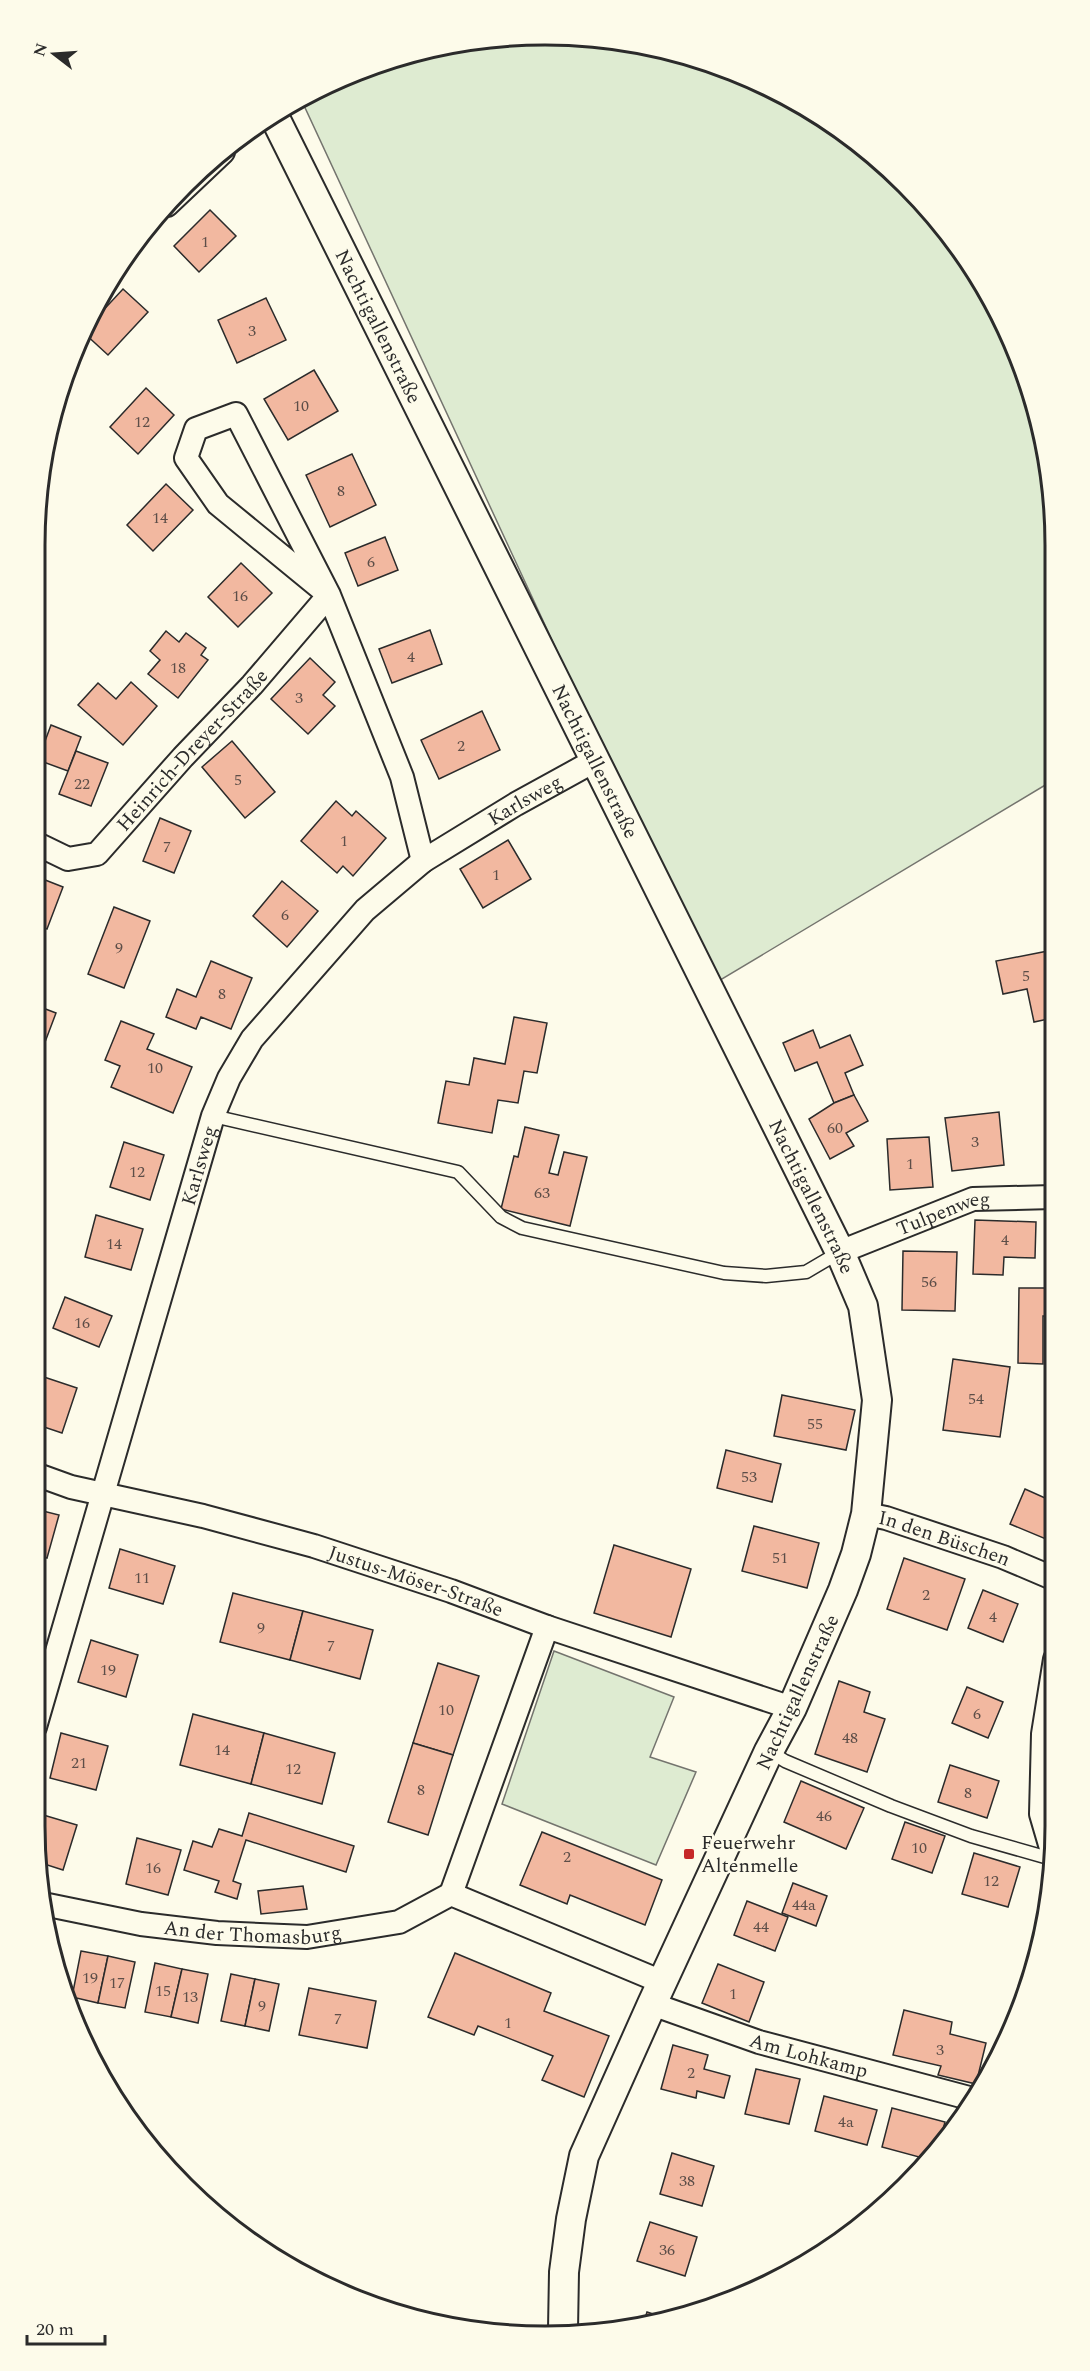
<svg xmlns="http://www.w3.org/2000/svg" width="1090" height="2371" font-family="Spectral,serif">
	<rect width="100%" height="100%" fill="#fdfbea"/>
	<g fill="#deebd1" stroke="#74746e" stroke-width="1.5">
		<path d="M545,35L644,44L740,73L855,140L950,234L1017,349L1051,478L1052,781L712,985L301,99L349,73L445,44Z"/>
		<path d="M554,1651L674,1697L650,1757L696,1772L656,1865L502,1804Z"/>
	</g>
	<g fill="#f2b8a0" stroke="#2b2b2b" stroke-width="1.5">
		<path d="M210,210L236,236L199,272L174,246Z"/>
		<path d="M123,289L148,312L108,355L83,332Z"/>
		<path d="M266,298L286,340L237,363L218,320Z"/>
		<path d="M314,370L338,411L288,440L264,399Z"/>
		<path d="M146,388L174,415L138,454L110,427Z"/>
		<path d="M53,418L59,424L47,438Z"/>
		<path d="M352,454L376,505L330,527L306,475Z"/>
		<path d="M166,484L193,510L153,551L127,525Z"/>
		<path d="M385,537L398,570L358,586L345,553Z"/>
		<path d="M241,563L272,593L238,627L208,597Z"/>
		<path d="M430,630L442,664L392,683L379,649Z"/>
		<path d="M166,631L179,642L186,633L206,648L201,655L208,660L178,698L148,674L160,660L150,651Z"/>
		<path d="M310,658L335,682L323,695L335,706L308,734L271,699Z"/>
		<path d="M131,682L157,706L123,745L78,705L98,683L116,699Z"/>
		<path d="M482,711L500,750L439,779L421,740Z"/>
		<path d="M51,725L81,737L68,771L38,760Z"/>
		<path d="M232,741L275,792L245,818L202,767Z"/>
		<path d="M76,751L108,763L91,806L59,794Z"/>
		<path d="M336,801L352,816L356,811L386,838L353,876L343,866L337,873L301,841Z"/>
		<path d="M160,818L191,831L174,873L143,861Z"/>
		<path d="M508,840L531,879L483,908L460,869Z"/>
		<path d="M35,876L63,887L47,929L35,924Z"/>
		<path d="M282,881L318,911L287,947L253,916Z"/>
		<path d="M114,907L150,921L124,988L88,974Z"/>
		<path d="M1053,950V1018L1034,1022L1027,989L1003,994L996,961Z"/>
		<path d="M211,961L252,978L231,1029L201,1017L196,1029L166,1017L177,989L196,997Z"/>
		<path d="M35,1005L56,1013L36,1066L35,1065Z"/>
		<path d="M514,1017L547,1023L537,1073L524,1071L518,1103L498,1100L492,1133L438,1123L446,1081L469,1085L474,1058L505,1064Z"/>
		<path d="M121,1021L154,1034L147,1049L192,1067L173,1113L111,1087L120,1066L105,1060Z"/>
		<path d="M813,1030L820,1048L850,1035L863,1065L845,1073L854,1095L834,1103L817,1062L795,1071L783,1043Z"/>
		<path d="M854,1095L868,1121L846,1133L854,1146L830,1159L809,1119L834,1103Z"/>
		<path d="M999,1112L1004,1165L952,1171L945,1118Z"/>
		<path d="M35,1121L45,1125L35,1151Z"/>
		<path d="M525,1127L559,1135L549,1173L558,1175L564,1152L587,1157L570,1226L501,1209L514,1156L518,1157Z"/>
		<path d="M929,1137L933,1187L890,1190L887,1139Z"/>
		<path d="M124,1142L164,1155L150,1200L110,1187Z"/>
		<path d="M96,1215L143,1229L131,1270L85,1257Z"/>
		<path d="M975,1220L1036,1222L1035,1258L1004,1257L1003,1275L973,1274Z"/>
		<path d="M903,1251L957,1252L955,1311L902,1310Z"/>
		<path d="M1019,1288H1054V1316H1043V1364L1018,1363Z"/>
		<path d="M65,1297L112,1316L99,1347L53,1328Z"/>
		<path d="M953,1359L1010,1367L1000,1437L943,1430Z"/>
		<path d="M35,1374L77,1388L62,1433L35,1424Z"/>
		<path d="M782,1395L855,1410L846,1450L774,1436Z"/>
		<path d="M726,1450L781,1464L772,1502L717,1488Z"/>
		<path d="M1025,1489L1054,1502L1053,1542L1010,1524Z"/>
		<path d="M35,1509L59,1515L47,1558L35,1555Z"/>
		<path d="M754,1526L819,1543L807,1588L742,1571Z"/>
		<path d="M614,1545L691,1569L671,1637L594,1613Z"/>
		<path d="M120,1549L175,1566L163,1604L109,1588Z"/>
		<path d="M904,1558L965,1579L947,1630L887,1609Z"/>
		<path d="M983,1590L1018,1604L1003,1642L968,1628Z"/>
		<path d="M233,1593L303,1611L290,1660L220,1642Z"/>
		<path d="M303,1611L373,1630L360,1679L290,1660Z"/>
		<path d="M91,1640L138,1655L126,1697L78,1682Z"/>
		<path d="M438,1663L479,1676L453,1755L413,1743Z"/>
		<path d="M839,1681L870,1692L864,1712L885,1719L867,1772L815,1754Z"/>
		<path d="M967,1687L1003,1702L988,1738L952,1723Z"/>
		<path d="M193,1714L264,1733L251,1784L180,1765Z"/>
		<path d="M61,1733L108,1746L96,1790L50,1778Z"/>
		<path d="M264,1733L335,1753L322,1804L251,1784Z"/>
		<path d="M413,1743L453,1755L428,1835L388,1822Z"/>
		<path d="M950,1765L999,1781L987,1818L938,1802Z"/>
		<path d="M801,1781L864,1808L846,1849L784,1822Z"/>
		<path d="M249,1813L354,1846L346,1872L246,1840L233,1881L241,1884L237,1899L215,1892L219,1881L184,1870L193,1841L212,1847L219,1829L242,1836Z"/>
		<path d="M40,1814L77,1825L63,1870L41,1863L35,1831Z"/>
		<path d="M905,1822L945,1836L932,1873L892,1859Z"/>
		<path d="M542,1832L662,1880L645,1925L570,1895L567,1904L520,1885Z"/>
		<path d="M137,1838L181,1850L168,1895L126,1884Z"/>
		<path d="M974,1853L1020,1867L1008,1907L962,1894Z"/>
		<path d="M793,1883L827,1896L816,1926L782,1913Z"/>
		<path d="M303,1886L307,1909L261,1914L258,1891Z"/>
		<path d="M747,1901L788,1917L775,1951L734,1935Z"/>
		<path d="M81,1951L108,1956L98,2003L72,1997Z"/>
		<path d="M455,1953L551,1993L544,2011L609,2036L584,2097L542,2080L553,2056L478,2026L474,2035L428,2017Z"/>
		<path d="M108,1956L135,1962L125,2008L98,2003Z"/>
		<path d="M155,1963L182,1969L171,2017L145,2012Z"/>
		<path d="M718,1964L764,1982L749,2022L702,2003Z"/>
		<path d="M182,1969L208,1974L198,2023L171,2017Z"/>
		<path d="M231,1974L255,1979L245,2026L221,2021Z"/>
		<path d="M255,1979L279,1984L269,2031L245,2026Z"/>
		<path d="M309,1988L376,2001L367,2048L299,2035Z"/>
		<path d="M904,2010L952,2022L950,2034L986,2043L976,2084L938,2075L941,2066L893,2055Z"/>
		<path d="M673,2045L708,2055L704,2069L730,2076L724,2098L697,2091L696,2098L661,2089Z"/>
		<path d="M756,2069L800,2079L789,2124L745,2114Z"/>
		<path d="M824,2096L877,2110L867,2145L815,2131Z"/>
		<path d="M892,2108L945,2122L938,2148L930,2160L882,2147Z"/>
		<path d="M672,2153L714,2166L702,2206L660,2194Z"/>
		<path d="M650,2222L697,2237L685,2276L637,2261Z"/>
		<path d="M647,2312L668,2319L643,2325Z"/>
	</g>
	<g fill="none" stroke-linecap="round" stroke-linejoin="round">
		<defs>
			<g id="service">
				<path d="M213,1116L458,1172L501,1217L522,1228L724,1273L766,1276L806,1272L840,1252"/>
				<path d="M769,1751L785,1761L891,1806L971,1836L1052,1859"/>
			</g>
			<g id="minor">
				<path d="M167,205L223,152"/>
				<path id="s1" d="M35,843L68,859L97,854L183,757L252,685L329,595L218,504L186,458L196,429L236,414L329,595L402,777L423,861"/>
				<path id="s2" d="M840,1252L973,1199L1053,1197"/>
				<path id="s3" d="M35,1474L71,1487L203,1516L314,1546L451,1591L547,1627L792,1708"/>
				<path id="s4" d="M866,1514L886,1518L1003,1557L1055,1579"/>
				<path id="s5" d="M35,1727L213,1116L229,1078L252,1039L365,910L423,861L516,804L594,761"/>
				<path d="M1053,1855L1041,1814L1043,1734L1055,1659"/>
				<path d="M451,1894L547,1627"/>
				<path id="s6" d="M48,1905L141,1924L217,1933L307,1937L399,1922L451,1894L662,1982"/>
				<path id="s7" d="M652,2004L759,2042L969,2098"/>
			</g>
			<g id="tertiary">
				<path id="s8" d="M273,114L840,1252L863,1306L877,1400L866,1514L856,1554L843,1590L792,1708L769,1751L652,2004L584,2156L571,2219L564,2272L563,2330"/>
			</g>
		</defs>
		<use href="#service" stroke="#2b2b2b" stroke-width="15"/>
		<use href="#minor" stroke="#2b2b2b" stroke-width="26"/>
		<use href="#tertiary" stroke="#2b2b2b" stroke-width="32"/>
		<use href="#service" stroke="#fdfbea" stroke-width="12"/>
		<use href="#minor" stroke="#fdfbea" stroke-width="22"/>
		<use href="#tertiary" stroke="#fdfbea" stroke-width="28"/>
	</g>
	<rect fill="#c62828" stroke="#fdfbea" stroke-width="2" x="683" y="1848" width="12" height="12" rx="3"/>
	<g text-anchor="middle" stroke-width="4.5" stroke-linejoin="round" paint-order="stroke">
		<g font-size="16" fill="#5d4e48">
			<text x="205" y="247">1</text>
			<text x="252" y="336">3</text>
			<text x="301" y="411">10</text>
			<text x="142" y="427">12</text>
			<text x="341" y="496">8</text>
			<text x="160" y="523">14</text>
			<text x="371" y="567">6</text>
			<text x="240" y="601">16</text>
			<text x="411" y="662">4</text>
			<text x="178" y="673">18</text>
			<text x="299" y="703">3</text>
			<text x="461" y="751">2</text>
			<text x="238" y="785">5</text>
			<text x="82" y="789">22</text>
			<text x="344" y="846">1</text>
			<text x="167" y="852">7</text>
			<text x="496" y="880">1</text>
			<text x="285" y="920">6</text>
			<text x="119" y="953">9</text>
			<text x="1026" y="981">5</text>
			<text x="222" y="999">8</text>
			<text x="155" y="1073">10</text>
			<text x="835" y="1133">60</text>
			<text x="975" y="1147">3</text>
			<text x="910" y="1169">1</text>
			<text x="137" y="1177">12</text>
			<text x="542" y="1198">63</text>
			<text x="1005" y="1245">4</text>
			<text x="114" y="1249">14</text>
			<text x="929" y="1287">56</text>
			<text x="82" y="1328">16</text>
			<text x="976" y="1404">54</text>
			<text x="815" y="1429">55</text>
			<text x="749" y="1482">53</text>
			<text x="780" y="1563">51</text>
			<text x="142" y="1583">11</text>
			<text x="926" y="1600">2</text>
			<text x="993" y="1622">4</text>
			<text x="261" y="1633">9</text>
			<text x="331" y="1651">7</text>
			<text x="108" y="1675">19</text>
			<text x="446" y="1715">10</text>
			<text x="977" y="1719">6</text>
			<text x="850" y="1743">48</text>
			<text x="222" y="1755">14</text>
			<text x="79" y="1768">21</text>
			<text x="293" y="1774">12</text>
			<text x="421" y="1795">8</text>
			<text x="968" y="1798">8</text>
			<text x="824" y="1821">46</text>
			<text x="919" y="1853">10</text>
			<text x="567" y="1862">2</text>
			<text x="153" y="1873">16</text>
			<text x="991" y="1886">12</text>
			<text x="804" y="1910">44a</text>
			<text x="761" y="1932">44</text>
			<text x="90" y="1983">19</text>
			<text x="117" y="1988">17</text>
			<text x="163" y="1996">15</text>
			<text x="733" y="1999">1</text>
			<text x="190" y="2002">13</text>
			<text x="262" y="2011">9</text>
			<text x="338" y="2024">7</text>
			<text x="508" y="2028">1</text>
			<text x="940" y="2055">3</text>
			<text x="691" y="2078">2</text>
			<text x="846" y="2127">4a</text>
			<text x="687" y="2186">38</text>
			<text x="667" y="2255">36</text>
		</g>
		<g font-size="20" fill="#2b2b2b" stroke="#fdfbea">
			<text dy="7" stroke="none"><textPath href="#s8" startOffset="237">Nachtigallenstraße</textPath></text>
			<text dy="7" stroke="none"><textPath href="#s1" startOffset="207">Heinrich-Dreyer-Straße</textPath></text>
			<text dy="7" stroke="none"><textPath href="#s8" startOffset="723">Nachtigallenstraße</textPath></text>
			<text dy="7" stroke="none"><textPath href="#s5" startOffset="1089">Karlsweg</textPath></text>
			<text dy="7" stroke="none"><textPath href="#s5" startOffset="585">Karlsweg</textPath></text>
			<text dy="7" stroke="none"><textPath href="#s8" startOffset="1209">Nachtigallenstraße</textPath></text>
			<text dy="7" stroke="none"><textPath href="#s2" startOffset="111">Tulpenweg</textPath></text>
			<text dy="7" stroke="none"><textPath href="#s4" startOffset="82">In den Büschen</textPath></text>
			<text dy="7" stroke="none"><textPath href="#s3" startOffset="396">Justus-Möser-Straße</textPath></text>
			<text transform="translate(797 1692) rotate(-65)" y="7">Nachtigallenstraße</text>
			<text dy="7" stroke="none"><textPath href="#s6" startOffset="207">An der Thomasburg</textPath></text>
			<text dy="7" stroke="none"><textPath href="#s7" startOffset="165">Am Lohkamp</textPath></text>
		</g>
		<g font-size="20" fill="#2b2b2b" stroke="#fdfbea" text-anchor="start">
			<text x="701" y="1849">Feuerwehr<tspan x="701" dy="23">Altenmelle</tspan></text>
		</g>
	</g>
	<path d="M0 0H1090V2371H0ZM545 45H545A500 500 0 0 1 1045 545V1826A500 500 0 0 1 545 2326H545A500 500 0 0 1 45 1826V545A500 500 0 0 1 545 45Z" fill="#fdfbea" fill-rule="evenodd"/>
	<path fill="none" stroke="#2b2b2b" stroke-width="3" d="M545 45H545A500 500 0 0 1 1045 545V1826A500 500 0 0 1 545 2326H545A500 500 0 0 1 45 1826V545A500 500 0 0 1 545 45Z"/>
	<g transform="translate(54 54) rotate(287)" stroke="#fdfbea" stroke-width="4.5" paint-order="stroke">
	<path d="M0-4.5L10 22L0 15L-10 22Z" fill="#2b2b2b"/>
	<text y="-9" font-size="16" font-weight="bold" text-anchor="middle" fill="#2b2b2b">N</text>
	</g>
	<path d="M27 2335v9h78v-9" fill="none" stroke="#2b2b2b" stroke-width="3"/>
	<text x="36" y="2335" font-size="18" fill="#2b2b2b" stroke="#fdfbea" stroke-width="4.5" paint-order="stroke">20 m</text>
</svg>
